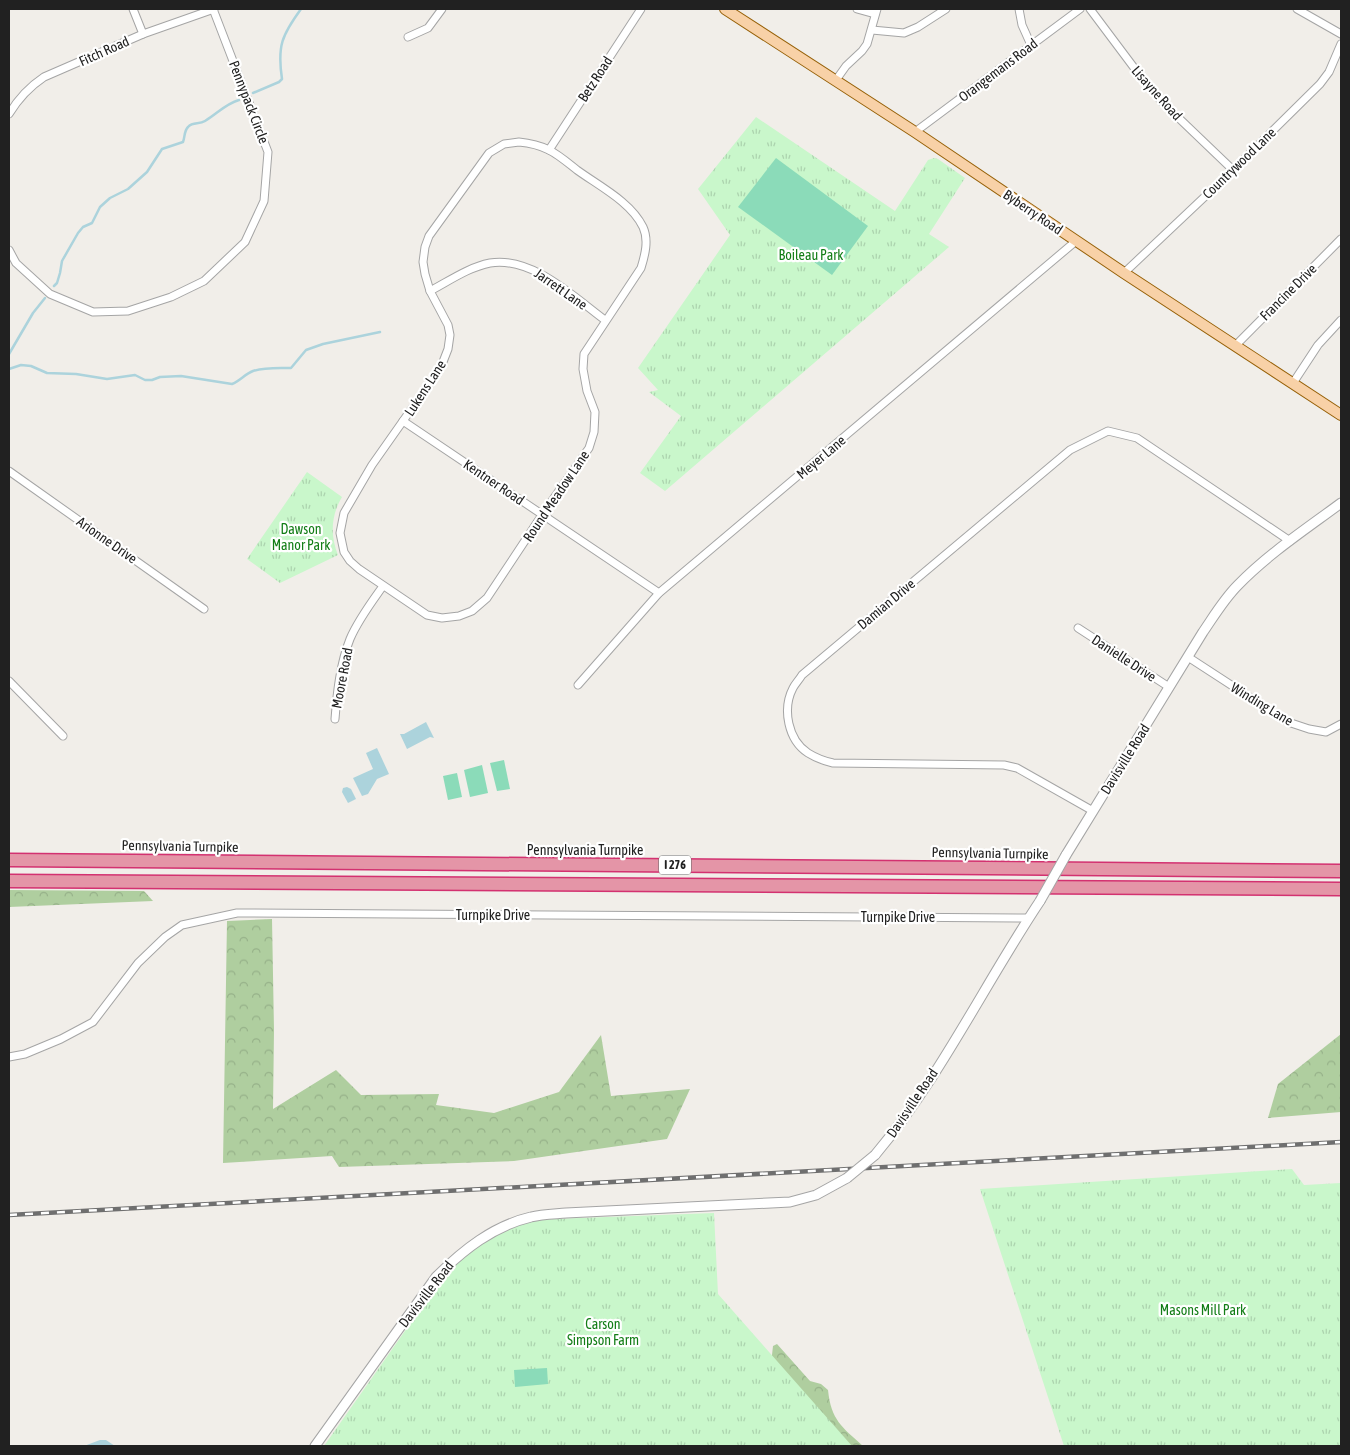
<svg xmlns="http://www.w3.org/2000/svg" width="1350" height="1455" font-family="'Asap Condensed',sans-serif">
	<defs>
		<pattern id="forest-crowns" width="20" height="18" patternUnits="userSpaceOnUse" patternTransform="scale(1.25)"><rect width="20" height="18" fill="#afce9f"/><path d="M2 6a3 3 0 1 1 6 0M12 15a3 3 0 1 1 6 0" fill="none" stroke="#96b189"/></pattern>
		<pattern id="park-tufts" width="24" height="20" patternUnits="userSpaceOnUse" patternTransform="scale(1.25)"><rect width="24" height="20" fill="#c9f7cb"/><path d="M3 7l-1-3M5 7V3M7 7l1-3M15 17l-1-3M17 17v-4M19 17l1-3" fill="none" stroke="#acd3ae"/></pattern>
	</defs>
	<rect width="100%" height="100%" fill="#f1eee9"/>
	<g fill="url(#forest-crowns)">
		<path d="M9,890L144,891L153,901L9,907Z"/>
		<path d="M272,919L274,1030L273,1109L336,1070L361,1095L439,1094L436,1105L494,1113L559,1092L601,1035L611,1096L690,1089L667,1139L514,1161L339,1167L332,1156L223,1163L227,921Z"/>
		<path d="M1341,1034V1112L1268,1118L1278,1084Z"/>
		<path d="M777,1344L810,1381L821,1384L828,1390C831,1420 842,1427 863,1446H788L770,1373L773,1346Z"/>
	</g>
	<g fill="url(#park-tufts)">
		<path d="M756,117L895,211L928,160L934,158L938,159L965,178L929,234L949,247L665,491L640,473L681,416L649,392L658,390L638,368L730,235L698,189Z"/>
		<path d="M307,472L342,497C331,515 330,536 338,555L280,583L247,559Z"/>
		<path d="M1292,1169L1304,1185L1341,1183V1446H1064L980,1189Z"/>
		<path d="M714,1213L718,1294L852,1446H324L438,1284L454,1264L473,1247L510,1229L529,1221L553,1219Z"/>
	</g>
	<g fill="#8bdbb9">
		<path d="M776,158L868,226L832,275L738,207Z"/>
		<path d="M504,760L510,789L497,791L490,763Z"/>
		<path d="M482,765L488,793L470,797L464,770Z"/>
		<path d="M457,773L462,797L448,800L443,776Z"/>
		<path d="M547,1368L548,1384L515,1387L514,1370Z"/>
	</g>
	<g fill="#acd3dc">
		<path d="M426,722L434,738L430,737L407,749L400,734H404Z"/>
		<path d="M377,748L389,774L377,779L368,794L362,796L353,778L373,769L366,753Z"/>
		<path d="M347,787L351,789L356,799L348,803L342,792L343,788Z"/>
		<path d="M100,1440H106L115,1446H84Z"/>
	</g>
	<g fill="none" stroke-linecap="round" stroke-linejoin="round">
		<g stroke="#acd3dc" stroke-width="2.5">
			<path d="M253,93L279,82L282,79C277,46 282,35 301,9"/>
			<path d="M54,286L57,283L60,273L62,261L78,233L83,227L92,223L100,207L110,198L128,189L147,172L162,149L183,142C185,137 184,131 188,127C193,121 199,125 205,121C217,114 225,104 239,100"/>
			<path d="M9,354L33,313L45,298"/>
			<path d="M9,369L21,365L31,366L47,373L76,374L107,379L135,375L145,380H152L160,377L181,376L232,384C240,381 245,374 253,371C265,367 278,368 291,368L306,350L323,344L380,332"/>
		</g>
		<defs>
			<g id="minor">
				<path d="M133,9L143,34"/>
				<path d="M857,9L875,14"/>
				<path d="M1019,9L1022,25L1031,45"/>
				<path d="M1090,9L1135,69L1162,102L1233,170"/>
				<path d="M1297,9L1341,34"/>
				<path d="M872,30L904,33L918,27L946,9"/>
				<path d="M408,37L428,28L442,9"/>
				<path d="M836,80L846,66L862,51L867,44L877,9"/>
				<path d="M9,114C18,99 29,87 44,77L143,34L214,9"/>
				<path d="M915,132L1080,9"/>
				<path d="M519,142C530,143 539,145 549,150C559,155 568,163 577,170C599,186 631,202 643,227C649,240 645,255 641,268L584,354L583,369L587,391L595,412L594,432L589,448L542,515L487,598L472,611L459,616L442,618L427,615L359,569L350,561L344,552L340,533L344,513L372,465L441,367L448,349L450,335L448,325L430,291L425,274L423,262L425,247L429,236L489,153L504,144Z"/>
				<path d="M549,150L641,9"/>
				<path d="M9,250L16,263L50,294L93,312L128,311L171,297L204,281L245,242L264,201L268,152L213,9"/>
				<path d="M1124,273L1233,170L1320,84L1329,72L1341,44"/>
				<path d="M430,291C449,281 469,267 490,263C532,256 574,297 605,320"/>
				<path d="M1236,345L1341,239"/>
				<path d="M1293,383L1318,345L1341,320"/>
				<path d="M403,421L659,593"/>
				<path d="M9,471L204,609"/>
				<path d="M1078,628L1169,687"/>
				<path d="M1188,657L1288,722L1309,729L1326,732L1341,724"/>
				<path d="M9,681L63,736"/>
				<path d="M578,685L659,593L1076,241"/>
				<path d="M335,719C337,693 340,664 350,639C358,620 371,603 383,586"/>
				<path d="M1093,811L1017,768L1004,765L833,763C824,761 816,758 808,753C788,740 782,709 793,688C795,684 799,680 802,675L1070,450L1108,431L1137,438L1290,541"/>
				<path d="M9,1057L25,1054L61,1039L93,1022L138,963L165,937L182,925L237,913L1029,918"/>
			</g>
			<g id="tertiary">
				<path d="M1066,855L1203,632C1214,616 1224,599 1238,585C1268,554 1306,529 1341,503"/>
				<path d="M875,1155C940,1078 984,985 1040,901"/>
				<path d="M315,1446L436,1277C463,1250 493,1226 531,1217C542,1214 555,1214 566,1213L790,1202L816,1195L847,1178"/>
			</g>
			<path id="primary" d="M725,9L915,132L1124,273L1341,415"/>
			<g id="motorway">
				<path d="M9,860L1341,871"/>
				<path d="M9,881L1341,889"/>
			</g>
		</defs>
		<use href="#minor" stroke="#a5a5a5" stroke-width="9"/>
		<use href="#tertiary" stroke="#a5a5a5" stroke-width="11"/>
		<use href="#primary" stroke="#976108" stroke-width="12"/>
		<use href="#motorway" stroke="#d33170" stroke-width="15"/>
		<use href="#minor" stroke="#fff" stroke-width="7"/>
		<use href="#tertiary" stroke="#fff" stroke-width="9"/>
		<use href="#primary" stroke="#f8d1a7" stroke-width="10"/>
		<use href="#motorway" stroke="#e495a7" stroke-width="12"/>
		<defs>
			<path id="rail" d="M9,1215L1341,1142"/>
		</defs>
		<use href="#rail" stroke="#6f6f6f" stroke-width="4.5"/>
		<use href="#rail" stroke="#fff" stroke-width="2.5" stroke-dasharray="8" stroke-linecap="butt"/>
		<defs>
			<g id="tertiary-bridge">
				<path d="M1040,901L1066,855"/>
				<path d="M847,1178L875,1155"/>
			</g>
		</defs>
		<use href="#tertiary-bridge" stroke="#a5a5a5" stroke-width="11" stroke-linecap="butt"/>
		<use href="#tertiary-bridge" stroke="#fff" stroke-width="9"/>
	</g>
	<g text-anchor="middle" stroke-width="4.5" stroke-linejoin="round" paint-order="stroke">
		<rect fill="#fff" stroke="#646464" stroke-width="1" x="659" y="855.5" width="32" height="19" rx="4"/>
		<g font-size="12" font-weight="bold" fill="#212121">
			<text x="675" y="869">I 276</text>
		</g>
		<g font-size="14" fill="#212121" stroke="#fff">
			<text transform="translate(104 51) rotate(-24)" y="5">Fitch Road</text>
			<text transform="translate(998 70) rotate(-37)" y="5">Orangemans Road</text>
			<text transform="translate(595 79) rotate(-57)" y="5">Betz Road</text>
			<text transform="translate(1157 93) rotate(48)" y="5">Lisayne Road</text>
			<text transform="translate(249 102) rotate(69)" y="5">Pennypack Circle</text>
			<text transform="translate(1239 163) rotate(-44)" y="5">Countrywood Lane</text>
			<text transform="translate(1033 212) rotate(34)" y="5">Byberry Road</text>
			<text transform="translate(561 289) rotate(35)" y="5">Jarrett Lane</text>
			<text transform="translate(1288 292) rotate(-45)" y="5">Francine Drive</text>
			<text transform="translate(425 388) rotate(-57)" y="5">Lukens Lane</text>
			<text transform="translate(821 457) rotate(-40)" y="5">Meyer Lane</text>
			<text transform="translate(494 482) rotate(34)" y="5">Kentner Road</text>
			<text transform="translate(556 496) rotate(-56)" y="5">Round Meadow Lane</text>
			<text transform="translate(107 540) rotate(35)" y="5">Arionne Drive</text>
			<text transform="translate(886 604) rotate(-40)" y="5">Damian Drive</text>
			<text transform="translate(1124 658) rotate(33)" y="5">Danielle Drive</text>
			<text transform="translate(342 678) rotate(-79)" y="5">Moore Road</text>
			<text transform="translate(1262 704) rotate(31)" y="5">Winding Lane</text>
			<text transform="translate(1125 759) rotate(-58)" y="5">Davisville Road</text>
			<text transform="translate(180 846) rotate(1)" y="5">Pennsylvania Turnpike</text>
			<text x="585" y="855">Pennsylvania Turnpike</text>
			<text transform="translate(990 853) rotate(1)" y="5">Pennsylvania Turnpike</text>
			<text x="493" y="920">Turnpike Drive</text>
			<text x="898" y="922">Turnpike Drive</text>
			<text transform="translate(912 1103) rotate(-56)" y="5">Davisville Road</text>
			<text transform="translate(426 1294) rotate(-52)" y="5">Davisville Road</text>
		</g>
		<g font-size="14" fill="#127d16" stroke="#fff">
			<text x="811" y="260">Boileau Park</text>
			<text x="301" y="534">Dawson<tspan x="301" dy="16">Manor Park</tspan></text>
			<text x="1203" y="1315">Masons Mill Park</text>
			<text x="603" y="1329">Carson<tspan x="603" dy="16">Simpson Farm</tspan></text>
		</g>
	</g>
	<rect width="1350" height="1455" fill="none" stroke="#212121" stroke-width="20"/>
</svg>
